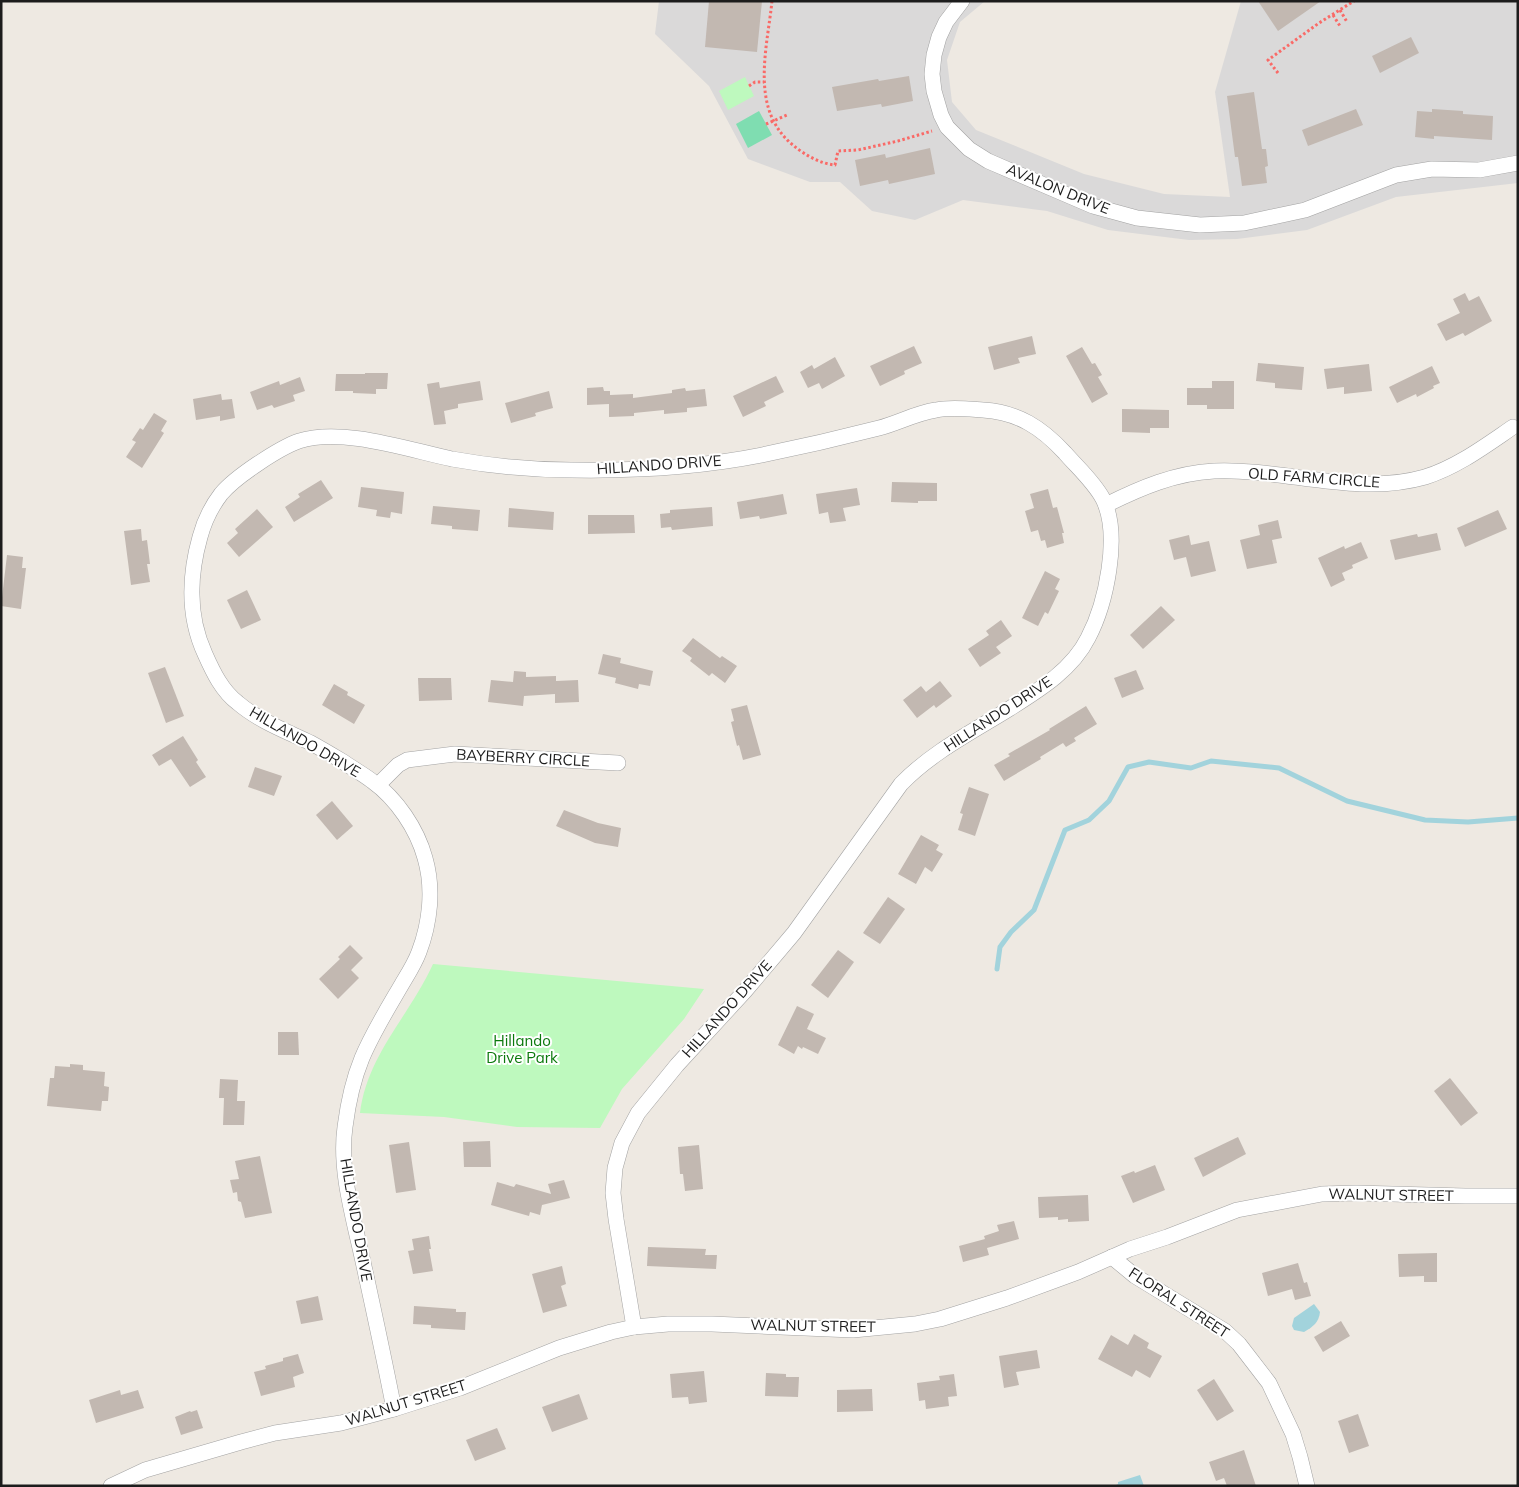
<svg xmlns="http://www.w3.org/2000/svg" width="1519" height="1487" font-family="Mulish,sans-serif">
	<rect width="100%" height="100%" fill="#eee9e2"/>
	<path fill="#dad9d9" d="M659,1H985L960,22L947,60L952,102L976,130L1084,174L1164,194L1230,197L1215,92L1241,1H1518V183L1396,197L1307,230L1237,239L1189,240L1108,230L1047,211L963,200L915,220L872,211L840,182H810L748,159L709,86L655,34Z"/>
	<g fill="#bef9be">
		<path d="M745,77L754,96L728,110L719,91Z"/>
		<path d="M433,964L704,989L684,1019L622,1089L600,1128L517,1127L444,1117L360,1113C367,1055 410,1015 433,964Z"/>
	</g>
	<path fill="#7fddb1" d="M759,111L772,135L748,148L736,124Z"/>
	<g fill="#a2d3dc">
		<path d="M1314,1304L1320,1312C1319,1322 1313,1327 1304,1332L1294,1330L1292,1326L1294,1318Z"/>
		<path d="M1140,1475L1144,1486H1114L1118,1484V1482Z"/>
	</g>
	<g fill="none" stroke-linecap="round" stroke-linejoin="round">
		<path stroke="#a2d3dc" stroke-width="5" d="M997,969L1000,947L1011,932L1034,910L1065,830L1089,820L1109,801L1128,767L1149,762L1191,768L1211,761L1279,768L1347,801L1425,820L1468,822L1518,818"/>
	</g>
	<g fill="#c2b8b1">
		<path d="M709,1H762L757,52L705,47Z"/>
		<path d="M1258,1H1321L1278,31Z"/>
		<path d="M1411,37L1419,53L1380,73L1372,56Z"/>
		<path d="M909,76L913,101L882,107L881,104L837,111L832,87L878,79L879,81Z"/>
		<path d="M1254,92L1262,149H1266L1268,166L1265,167L1267,183L1242,186L1238,157H1235L1227,96Z"/>
		<path d="M1356,109L1363,125L1308,146L1302,130Z"/>
		<path d="M1432,109L1463,111V114L1493,116L1492,140L1434,136V139L1415,137L1417,111L1432,112Z"/>
		<path d="M930,148L935,174L889,184L888,180L860,186L855,160L885,154L886,158Z"/>
		<path d="M1465,293L1469,301L1479,296L1492,321L1465,336L1463,333L1446,341L1437,324L1460,313L1453,299Z"/>
		<path d="M1032,336L1036,354L1018,358L1020,363L994,370L988,347Z"/>
		<path d="M914,346L922,363L904,371L905,374L880,386L870,366Z"/>
		<path d="M1082,347L1092,364L1095,363L1102,375L1098,377L1108,394L1092,403L1066,356Z"/>
		<path d="M835,357L845,376L822,389L819,383L808,388L800,372L812,365L814,369Z"/>
		<path d="M1258,363L1304,367L1302,390L1275,388V383L1256,381Z"/>
		<path d="M1369,364L1372,391L1344,394V387L1327,389L1324,369Z"/>
		<path d="M1432,366L1440,383L1433,386L1434,388L1417,397L1416,394L1397,403L1389,387Z"/>
		<path d="M365,373H388L387,389H376V394L353,393V391H335L336,374H365Z"/>
		<path d="M776,376L784,392L764,402L766,406L743,417L733,396Z"/>
		<path d="M300,377L305,391L293,395L295,401L274,408L272,405L257,410L250,392L279,381L280,385Z"/>
		<path d="M480,381L483,400L458,404V408L444,411L446,424L434,425L427,384L439,382L440,388Z"/>
		<path d="M1212,381H1234V409H1207V405H1187V388H1212Z"/>
		<path d="M603,387L604,391H610V395L633,394V398L672,393V390L685,388L686,391L705,389L707,406L687,408V412L664,414V410L634,413V416L609,417V404L587,405V388Z"/>
		<path d="M549,391L553,408L535,413L536,416L511,423L505,403Z"/>
		<path d="M221,394L222,400L232,399L235,418L220,421V416L196,420L193,399Z"/>
		<path d="M1122,409L1169,410V428H1150V433L1122,432Z"/>
		<path d="M154,413L167,421L161,431L164,433L142,468L126,457L136,442L132,440L140,428L143,430Z"/>
		<path d="M321,480L333,498L294,522L285,507L300,497L298,494Z"/>
		<path d="M892,482L937,483V501H918V503L891,502Z"/>
		<path d="M361,487L404,492L402,514L391,512L390,518L376,516L377,510L358,507Z"/>
		<path d="M857,488L860,505L843,508L846,521L830,523L828,512L819,514L816,494Z"/>
		<path d="M1048,489L1053,508L1057,507L1064,533H1062L1064,543L1047,548L1045,540L1041,541L1038,530L1031,532L1025,511L1034,508L1030,494Z"/>
		<path d="M783,494L787,514L760,519L759,516L740,519L737,502Z"/>
		<path d="M433,506L480,510L478,531L452,529V526L431,524Z"/>
		<path d="M712,507L713,526L672,530L671,527L661,528L660,514L670,513V510Z"/>
		<path d="M509,508L554,512L553,530L508,527Z"/>
		<path d="M257,509L273,527L239,557L227,543L238,533L235,529Z"/>
		<path d="M1498,510L1507,529L1465,547L1457,528Z"/>
		<path d="M588,515H634L635,533L588,534Z"/>
		<path d="M1278,520L1282,538L1272,540L1277,563L1247,569L1240,540L1260,535L1258,525Z"/>
		<path d="M141,529L142,541L147,540L150,564H147L150,582L131,585L124,531Z"/>
		<path d="M1437,533L1441,550L1395,560L1390,540L1417,534L1418,537Z"/>
		<path d="M1189,535L1191,545L1209,541L1216,571L1191,577L1186,557L1174,560L1169,540Z"/>
		<path d="M1361,542L1368,558L1352,565L1353,568L1342,573L1345,580L1331,587L1318,558L1344,546L1345,549Z"/>
		<path d="M7,555L23,557L22,568H26L21,609L1,606Z"/>
		<path d="M1045,571L1060,579L1055,589L1059,591L1048,614L1045,612L1038,626L1022,618Z"/>
		<path d="M247,590L261,620L241,629L227,600Z"/>
		<path d="M1161,606L1175,620L1143,649L1130,635Z"/>
		<path d="M1001,620L1012,636L996,647L1001,653L980,667L968,649L989,635L986,631Z"/>
		<path d="M693,638L720,658L722,656L737,666L725,683L712,673L709,676L690,661L692,658L682,651Z"/>
		<path d="M603,654L621,658L620,663L653,671L650,686L639,684L638,689L615,683L616,678L598,674Z"/>
		<path d="M165,667L184,716L166,723L148,673Z"/>
		<path d="M1136,670L1144,689L1122,698L1114,678Z"/>
		<path d="M514,671L526,672V677L556,676V681L578,680L579,702L555,703V694L524,696L523,706L488,702L491,680L513,682Z"/>
		<path d="M418,678H451L452,700L419,701Z"/>
		<path d="M940,681L952,696L936,708L934,705L917,718L903,700L921,686L926,692Z"/>
		<path d="M334,684L348,692L347,695L365,705L354,724L322,705Z"/>
		<path d="M747,705L761,755L743,760L739,745L737,746L731,722L734,721L731,709Z"/>
		<path d="M1086,706L1097,724L1074,738L1076,741L1066,747L1063,743L1040,757L1041,759L1004,781L994,765L1010,756L1008,754L1050,730L1049,729Z"/>
		<path d="M183,736L198,760L196,762L206,777L190,787L171,759L159,766L152,755Z"/>
		<path d="M255,767L282,776L274,796L248,787Z"/>
		<path d="M969,787L989,794L975,836L958,830L963,814L960,813Z"/>
		<path d="M332,801L353,826L337,840L316,815Z"/>
		<path d="M564,810L598,823L621,828L618,847L595,843L556,826Z"/>
		<path d="M921,835L939,845L936,850L943,854L932,872L925,867L916,884L898,874Z"/>
		<path d="M888,897L905,909L880,944L863,933Z"/>
		<path d="M350,945L363,958L351,970L359,978L338,999L319,979L340,959L338,957Z"/>
		<path d="M838,950L854,962L828,998L811,985Z"/>
		<path d="M797,1006L814,1014L807,1029L826,1038L818,1054L803,1047L802,1049L798,1046L794,1054L778,1045Z"/>
		<path d="M278,1032H298L299,1055H278Z"/>
		<path d="M70,1064L83,1065V1070L105,1072L104,1086L109,1087L108,1101H102L101,1111L47,1106L50,1078H54L55,1066L70,1067Z"/>
		<path d="M1450,1078L1478,1113L1461,1126L1434,1091Z"/>
		<path d="M220,1079L238,1080L237,1101H245L244,1125H223L224,1098H219Z"/>
		<path d="M1238,1137L1246,1154L1203,1177L1194,1158Z"/>
		<path d="M490,1141L491,1167H464L463,1142Z"/>
		<path d="M409,1142L416,1190L396,1193L389,1145Z"/>
		<path d="M699,1145L703,1189L685,1191L683,1174H680L678,1147Z"/>
		<path d="M260,1156L272,1213L245,1218L241,1202L238,1201L237,1192L233,1193L230,1180L239,1179L235,1161Z"/>
		<path d="M1155,1165L1165,1190L1133,1203L1121,1176L1134,1171L1135,1173Z"/>
		<path d="M564,1180L570,1198L542,1205L540,1215L530,1212L529,1216L491,1205L497,1182L514,1187L516,1184L551,1194L548,1184Z"/>
		<path d="M1088,1195L1089,1221L1068,1222V1219L1058,1220V1217L1039,1218L1038,1197Z"/>
		<path d="M1014,1221L1019,1239L987,1248L989,1255L963,1262L959,1246L985,1239L984,1236L999,1231L997,1225Z"/>
		<path d="M429,1236L431,1249H429L433,1271L413,1274L408,1251L414,1250L412,1239Z"/>
		<path d="M648,1247L706,1249L705,1255H717L716,1269L647,1266Z"/>
		<path d="M1437,1253V1282H1424V1276L1399,1277L1398,1254Z"/>
		<path d="M1298,1263L1304,1283L1307,1282L1311,1296L1295,1300L1292,1289L1268,1296L1262,1273Z"/>
		<path d="M562,1266L566,1284L561,1286L567,1306L543,1313L532,1274Z"/>
		<path d="M318,1296L323,1320L301,1324L296,1301Z"/>
		<path d="M414,1306L456,1309V1312H466L465,1330L431,1328V1325L413,1324Z"/>
		<path d="M1341,1321L1350,1336L1323,1352L1314,1337Z"/>
		<path d="M1134,1334L1149,1343L1147,1348L1162,1356L1150,1378L1136,1370L1132,1377L1098,1359L1111,1335L1128,1345Z"/>
		<path d="M1037,1350L1040,1368L1016,1372L1019,1385L1004,1388L999,1356Z"/>
		<path d="M298,1354L304,1373L293,1377L295,1387L261,1396L254,1372L266,1369L265,1366L283,1361V1358Z"/>
		<path d="M704,1371L707,1402L689,1404L688,1397L672,1398L670,1374Z"/>
		<path d="M766,1373L786,1374V1377H799L798,1397L765,1396Z"/>
		<path d="M954,1374L957,1396L948,1397L949,1406L926,1409L925,1400L919,1401L917,1383L940,1380L939,1376Z"/>
		<path d="M1214,1379L1234,1411L1217,1421L1197,1390Z"/>
		<path d="M872,1389L873,1411L837,1412V1390Z"/>
		<path d="M120,1390L121,1395L138,1390L144,1408L96,1423L89,1400Z"/>
		<path d="M579,1394L588,1419L552,1432L542,1407Z"/>
		<path d="M197,1410L203,1428L181,1435L175,1417L190,1411L191,1412Z"/>
		<path d="M1358,1414L1369,1446L1349,1453L1338,1421Z"/>
		<path d="M497,1428L506,1449L475,1461L466,1440Z"/>
		<path d="M1244,1450L1256,1486H1227L1224,1478L1216,1481L1209,1462Z"/>
	</g>
	<g fill="none" stroke-linecap="round" stroke-linejoin="round">
		<defs>
			<g id="minor">
				<path d="M962,1L946,22L939,37L934,55L932,74L934,91L941,115L947,127L969,149L988,161L1093,206L1137,218L1200,225L1244,223L1305,210L1396,175L1432,169L1479,170L1518,163"/>
				<path d="M1106,505C1140,488 1175,473 1214,471C1284,468 1355,497 1425,477C1457,467 1485,446 1513,427"/>
				<path d="M378,785L398,765L407,760L455,754L618,763"/>
				<path d="M1112,1257L1135,1276L1225,1331L1239,1344L1269,1383L1293,1434L1300,1457L1307,1486"/>
				<path d="M394,1409C384,1358 373,1307 362,1257C353,1216 339,1169 345,1127C348,1103 353,1080 362,1058C373,1032 388,1008 402,984C408,974 415,963 419,952C430,923 434,889 425,858C417,829 397,799 372,781C363,774 352,768 342,761C332,755 322,749 311,743C286,731 259,721 238,703C222,691 213,672 205,654C188,617 189,576 200,537C204,522 211,507 221,494C235,477 279,448 299,441C342,427 409,450 452,459C491,466 532,470 571,470C633,471 702,467 762,455C801,447 840,438 879,428C898,423 916,413 936,410C950,407 968,409 983,410C1018,412 1042,428 1065,453C1078,468 1094,482 1103,499C1121,535 1106,604 1088,638C1072,670 1039,690 1009,709C972,732 932,752 901,784L794,933L745,991L677,1065L638,1113L622,1143L615,1168L613,1193L616,1219L634,1327"/>
				<path d="M111,1486L145,1470L241,1442L275,1433L341,1423L394,1409L460,1388L559,1348L611,1332L634,1327L668,1324H712L853,1330L915,1324L940,1319L1007,1298L1078,1272L1130,1249L1167,1237L1237,1210L1322,1194L1356,1193L1465,1196H1518"/>
			</g>
		</defs>
		<use href="#minor" stroke="#a3a3a3" stroke-width="16"/>
		<g stroke="#f96a67" stroke-width="3" stroke-dasharray="2.5 2.5" stroke-linecap="butt">
			<path d="M772,1C767,50 749,110 794,146C805,155 821,164 835,165L838,151L858,150L898,141L932,131"/>
			<path d="M1340,10L1347,22"/>
			<path d="M1333,15L1340,26"/>
			<path d="M1278,73L1268,60L1319,23L1354,1"/>
			<path d="M749,86L755,82H764"/>
			<path d="M766,124L787,115"/>
		</g>
		<use href="#minor" stroke="#fff" stroke-width="15"/>
	</g>
	<g text-anchor="middle" stroke-width="4" stroke-linejoin="round" paint-order="stroke">
		<g font-size="15" fill="#1c1c1c" stroke="#fff">
			<text transform="translate(1058 189) rotate(22)" y="5">AVALON DRIVE</text>
			<text transform="translate(659 465) rotate(-4)" y="5">HILLANDO DRIVE</text>
			<text transform="translate(1314 478) rotate(4)" y="5">OLD FARM CIRCLE</text>
			<text transform="translate(998 714) rotate(-33)" y="5">HILLANDO DRIVE</text>
			<text transform="translate(305 742) rotate(30)" y="5">HILLANDO DRIVE</text>
			<text transform="translate(523 758) rotate(3)" y="5">BAYBERRY CIRCLE</text>
			<text transform="translate(727 1009) rotate(-48)" y="5">HILLANDO DRIVE</text>
			<text transform="translate(1391 1195) rotate(1)" y="5">WALNUT STREET</text>
			<text transform="translate(356 1220) rotate(80)" y="5">HILLANDO DRIVE</text>
			<text transform="translate(1179 1303) rotate(33)" y="5">FLORAL STREET</text>
			<text transform="translate(813 1326) rotate(1)" y="5">WALNUT STREET</text>
			<text transform="translate(406 1403) rotate(-17)" y="5">WALNUT STREET</text>
		</g>
		<g font-size="15" fill="#0b790c" stroke="#fff">
			<text x="522" y="1046">Hillando<tspan x="522" dy="17">Drive Park</tspan></text>
		</g>
	</g>
	<rect width="1519" height="1487" fill="none" stroke="#1c1c1c" stroke-width="5"/>
</svg>
